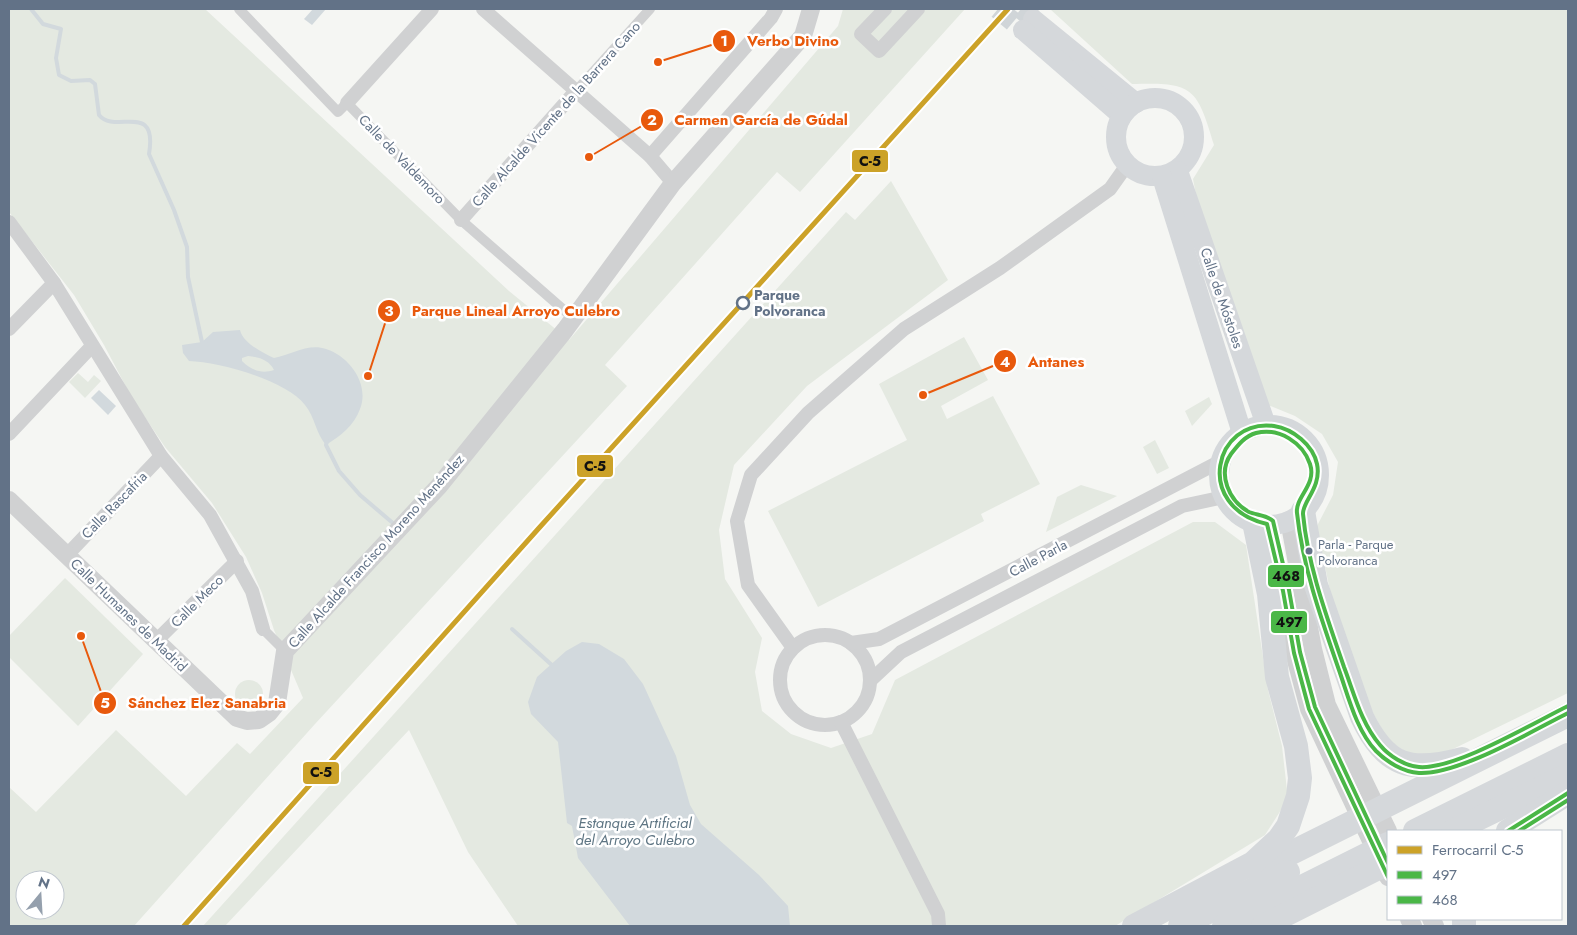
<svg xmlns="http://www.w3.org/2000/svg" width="1577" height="935" font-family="Jost,sans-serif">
	<rect width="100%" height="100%" fill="#f5f6f3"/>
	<g fill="#e4e9e1" fill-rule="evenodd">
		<path d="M9,9H205L509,291L569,340L838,26L843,9H965L800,192L777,172L605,365L627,386L315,724L134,926H9V787L36,812L116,730L186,796L237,743L250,754L303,698L274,630L262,593L246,557L212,503L165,447L132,398L104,345L74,295L9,212ZM25,880H55V910H25Z"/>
		<path d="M1050,9H1568V693L1449,751L1413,757L1387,739L1370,707L1335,616L1317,526L1333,495L1338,462L1322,434L1295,416L1268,405L1197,200L1193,179L1214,145C1197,87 1193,82 1132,84Z"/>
		<path d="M891,181L948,280L807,386L734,465L719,530L725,579L762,638L755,672L762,711L791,734L831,748L872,734L895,680L1193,522H1215L1246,545L1268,690L1282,746L1288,799L1265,835L1115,926H518L468,852L409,730L225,926H203L846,212L855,220Z"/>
		<path d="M964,337L988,380L941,406L947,419L993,396L1040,484L981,514L984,521L818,607L768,511L907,440L879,384Z"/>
		<path d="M78,373L88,382L94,375L101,381L85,398L69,382Z"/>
		<path d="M1209,397L1212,404L1192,426L1185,411Z"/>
		<path d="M1155,440L1169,468L1157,474L1143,447Z"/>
		<path d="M1081,485L1117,496L1046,532L1057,497Z"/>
		<path d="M65,578L143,654L78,726L9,657V636Z"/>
		<circle cx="249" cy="694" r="14"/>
	</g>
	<g fill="#d2d9dd" fill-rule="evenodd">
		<path d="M313,9H326L312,25L304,19Z"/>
		<path d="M240,330C243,343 263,353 274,358C291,355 308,343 326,349C349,356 370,384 360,409C354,426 340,436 326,445C316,434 315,417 305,405C286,380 219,362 189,361L183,353L182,345L202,342L213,332ZM248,356C259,357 269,360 274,370C262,374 252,371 242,361V358Z"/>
		<path d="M99,390L116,406L108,415L91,398Z"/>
		<path d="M582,642L599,644L624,659L643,684L676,756L690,805L701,824L759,875L788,906L790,926H630L578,858L572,826L567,823L558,742L531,714L528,702L537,677L566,651Z"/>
	</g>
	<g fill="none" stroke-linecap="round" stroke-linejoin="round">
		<g stroke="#d2d9dd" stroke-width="4">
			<path d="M31,9L43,24L61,29L56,58L59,75L71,81L90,80L95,84L99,115C115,135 158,100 149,154L174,210L187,247L188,277L202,342L207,345"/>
			<path d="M327,441L326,445L339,471L360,495L394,524"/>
			<path d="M512,629L554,667"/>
		</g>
		<g stroke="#d0d5d8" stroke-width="20" stroke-dasharray="20 10" stroke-linecap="butt">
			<path d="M998,9L1023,30"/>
			<path d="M1021,9L1033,19"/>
		</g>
		<g stroke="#d0d1d2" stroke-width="10">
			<path d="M239,9L338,112L347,103L461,220L573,318"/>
			<path d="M576,91L650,9"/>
			<path d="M263,629L285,651"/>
		</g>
		<g stroke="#d0d1d2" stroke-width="14">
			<path d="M483,9L650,156L673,183"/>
			<path d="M885,9L861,34L879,51L918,9"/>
			<path d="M347,103L432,9"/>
			<path d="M650,156L771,18L776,9"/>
			<path d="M461,220L576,91"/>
			<path d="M9,222L54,283L161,456L210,515L252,591L263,629"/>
			<path d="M9,329L54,283"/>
			<path d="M9,434L92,346"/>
			<path d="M67,555L161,456"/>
			<circle cx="825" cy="680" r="45"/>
			<path d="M156,641L237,561"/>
			<path d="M851,643L879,639L1221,461"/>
			<path d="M793,648L748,585L737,521L751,475L808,413L904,329L1000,268L1110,189L1127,165"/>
			<path d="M871,680L901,652L1182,506L1224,497"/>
			<path d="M841,722L938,914L939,926"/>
		</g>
		<g stroke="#d0d1d2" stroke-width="18">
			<path d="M9,500L237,718L247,721L259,720L269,713L277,703L285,651L439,486L565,330L673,183L803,36L811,9"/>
			<path d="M1289,520L1313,649L1327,705L1388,831"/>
			<path d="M1267,524L1283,591L1294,653L1309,709L1388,877"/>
			<path d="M1409,919L1413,926"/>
			<path d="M1431,919L1435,926"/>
		</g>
		<g stroke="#d5d8db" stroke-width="20">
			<path d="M1033,19L1136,103"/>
			<path d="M1023,30L1122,116"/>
			<circle cx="1155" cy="137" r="39"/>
			<path d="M1178,171L1266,425"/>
			<path d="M1162,177L1242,433"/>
			<circle cx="1269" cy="475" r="50"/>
		</g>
		<g stroke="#d5d8db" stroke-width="24">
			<path d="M1303,511L1316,585L1362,717C1386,767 1410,773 1462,759"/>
			<path d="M1415,831L1568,755"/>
			<path d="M1453,831L1568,775"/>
			<path d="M1508,831L1568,793"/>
			<path d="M1257,870L1568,715"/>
			<path d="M1464,919V926"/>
			<path d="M1134,926L1253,863L1279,839L1288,826L1298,796L1300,778L1296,746L1277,677L1269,594L1254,522"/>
			<path d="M1180,926L1288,872"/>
			<path d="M1224,926L1388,844"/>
			<path d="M1263,926L1388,863"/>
		</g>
		<defs>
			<g id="bus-1">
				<path d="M1508,831L1568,793"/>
				<path d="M1388,877L1309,709L1294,653L1283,591L1267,524C1193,507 1214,418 1274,426C1293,429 1313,445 1317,464C1322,487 1302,502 1303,514C1308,567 1327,617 1344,667C1354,693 1361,723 1380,745C1389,756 1405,766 1419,767C1455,770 1533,723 1568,706"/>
			</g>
			<g id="bus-2">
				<path d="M1519,831L1568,800"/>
				<path d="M1388,863L1315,707L1300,652L1289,590L1273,521C1267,515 1256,515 1249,512C1229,501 1217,474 1231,454C1238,445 1245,436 1256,433C1279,427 1303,443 1310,464C1317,485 1295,497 1297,513C1303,569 1322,621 1340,673C1349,699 1357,731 1376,751C1387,762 1403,772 1419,773C1458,775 1532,731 1568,713"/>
			</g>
		</defs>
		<use href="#bus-1" stroke="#fff" stroke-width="8"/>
		<use href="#bus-2" stroke="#fff" stroke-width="8"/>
		<use href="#bus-1" stroke="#4ab747" stroke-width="4"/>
		<use href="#bus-2" stroke="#4ab747" stroke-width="4"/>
		<defs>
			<path id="rail-1" d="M184,926L539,528L1008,9"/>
		</defs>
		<use href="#rail-1" stroke="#fff" stroke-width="9"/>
		<use href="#rail-1" stroke="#cca228" stroke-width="5"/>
	</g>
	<circle fill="#fff" stroke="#627287" stroke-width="2.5" cx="743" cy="303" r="6"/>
	<circle fill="#627287" stroke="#fff" stroke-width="2" cx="1309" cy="551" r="4.5"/>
	<g text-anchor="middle" stroke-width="5" stroke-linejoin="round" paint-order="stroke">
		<g font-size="13" fill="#627287" stroke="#fff" text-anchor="start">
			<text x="1318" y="549">Parla - Parque<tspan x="1318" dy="16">Polvoranca</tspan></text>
		</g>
		<g font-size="14" fill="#627287" stroke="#fff">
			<text transform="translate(556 114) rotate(-48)" y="5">Calle Alcalde Vicente de la Barrera Cano</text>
			<text transform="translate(402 159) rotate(46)" y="5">Calle de Valdemoro</text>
			<text transform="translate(1222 298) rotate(71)" y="5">Calle de Móstoles</text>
			<text transform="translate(114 505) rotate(-46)" y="5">Calle Rascafria</text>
			<text transform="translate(376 551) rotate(-48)" y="5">Calle Alcalde Francisco Moreno Menéndez</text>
			<text transform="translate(1038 558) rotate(-28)" y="5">Calle Parla</text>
			<text transform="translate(197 601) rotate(-45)" y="5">Calle Meco</text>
			<text transform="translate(129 615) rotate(44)" y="5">Calle Humanes de Madrid</text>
		</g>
		<g font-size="14" font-weight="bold" fill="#627287" stroke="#fff" text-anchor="start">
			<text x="754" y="300">Parque<tspan x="754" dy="16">Polvoranca</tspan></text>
		</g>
		<g font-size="15" font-style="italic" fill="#5e7583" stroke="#fff">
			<text x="635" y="828">Estanque Artificial<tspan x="635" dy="17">del Arroyo Culebro</tspan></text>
		</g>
	</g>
	<path fill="none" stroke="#e8590c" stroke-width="2" d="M658 62L724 41M589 157L652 120M368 376L389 311M923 395L1005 361M81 636L105 703"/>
	<g fill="#e8590c" stroke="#fff" stroke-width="2">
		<circle cx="658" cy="62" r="5"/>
		<circle cx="589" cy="157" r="5"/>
		<circle cx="368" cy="376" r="5"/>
		<circle cx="923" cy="395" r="5"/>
		<circle cx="81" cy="636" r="5"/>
		<circle cx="724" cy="41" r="12"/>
		<circle cx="652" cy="120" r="12"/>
		<circle cx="389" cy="311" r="12"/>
		<circle cx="1005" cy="361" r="12"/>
		<circle cx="105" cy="703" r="12"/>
	</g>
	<g font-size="15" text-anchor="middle" font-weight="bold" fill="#fff">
		<text x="724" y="46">1</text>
		<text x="652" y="125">2</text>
		<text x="389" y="316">3</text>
		<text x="1005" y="367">4</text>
		<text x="105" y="708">5</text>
	</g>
	<g font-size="15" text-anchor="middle" font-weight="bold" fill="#e8590c" stroke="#fff" stroke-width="5" stroke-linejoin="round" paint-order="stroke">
		<text x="793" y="46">Verbo Divino</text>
		<text x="761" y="125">Carmen García de Gúdal</text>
		<text x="516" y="316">Parque Lineal Arroyo Culebro</text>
		<text x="1056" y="367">Antanes</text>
		<text x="207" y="708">Sánchez Elez Sanabria</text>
	</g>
	<g stroke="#fff" stroke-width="2">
		<rect x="851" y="149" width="38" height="24" rx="5" fill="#cca228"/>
		<rect x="576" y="454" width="38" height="24" rx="5" fill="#cca228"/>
		<rect x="1267" y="564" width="38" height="24" rx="5" fill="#4ab747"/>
		<rect x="1270" y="610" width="38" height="24" rx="5" fill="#4ab747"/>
		<rect x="302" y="761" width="38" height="24" rx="5" fill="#cca228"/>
	</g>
	<g font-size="14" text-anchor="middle" font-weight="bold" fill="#111">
		<text x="870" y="166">C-5</text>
		<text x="595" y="471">C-5</text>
		<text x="1286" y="581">468</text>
		<text x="1289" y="627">497</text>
		<text x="321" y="777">C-5</text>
	</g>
	<rect width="1577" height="935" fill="none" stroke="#627287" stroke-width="20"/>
	<rect x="1387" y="830" width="175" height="90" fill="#ffffff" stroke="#c0c7cf"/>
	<rect x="1397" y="846" width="25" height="8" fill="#cca228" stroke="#c0c7cf"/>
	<text x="1432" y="855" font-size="15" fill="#627287">Ferrocarril C-5</text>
	<rect x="1397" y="871" width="25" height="8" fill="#4ab747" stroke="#c0c7cf"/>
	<text x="1432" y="880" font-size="15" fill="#627287">497</text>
	<rect x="1397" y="896" width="25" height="8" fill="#4ab747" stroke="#c0c7cf"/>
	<text x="1432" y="905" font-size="15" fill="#627287">468</text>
	<g transform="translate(40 895) rotate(18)"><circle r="24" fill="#ffffff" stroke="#c0c7cf"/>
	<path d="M0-4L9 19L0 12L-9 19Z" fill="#95a0ad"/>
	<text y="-8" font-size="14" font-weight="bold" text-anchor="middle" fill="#627287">N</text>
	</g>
</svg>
